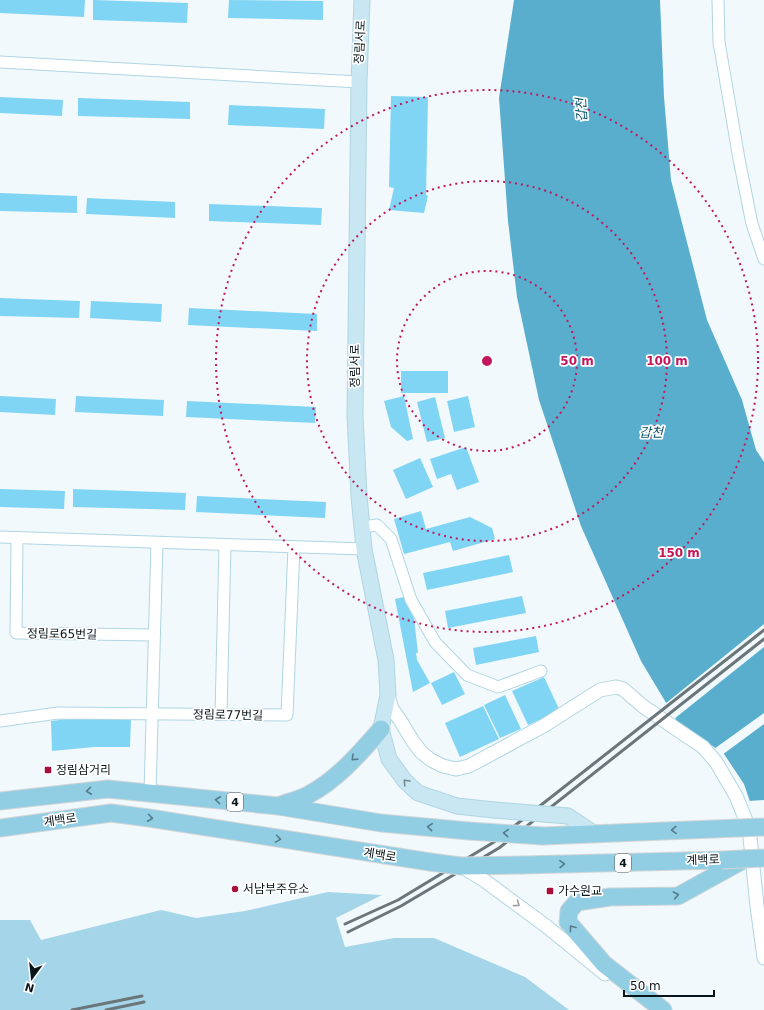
<svg xmlns="http://www.w3.org/2000/svg" width="764" height="1010" font-family="'DejaVu Sans','Noto Sans KR',sans-serif">
	<rect width="100%" height="100%" fill="#f1f9fc"/>
	<path fill="#a4d5e9" d="M328,892L382,895L336,918L345,947L394,938H434L525,977L569,1010H0V920H30L41,940L161,910L196,918L245,911Z"/>
	<path fill="#59aecd" d="M514,0H660L664,97L671,180L707,320L742,400L756,450L764,462V843L744,784L724,754L677,721L641,661L581,526L539,400L517,297L508,221L499,98Z"/>
	<g fill="#f1f9fc">
		<path d="M764,624V647L674,719L665,704Z"/>
		<path d="M764,713V724L722,755L714,749Z"/>
		<path d="M764,800V845L762,844L748,801Z"/>
	</g>
	<g fill="#80d5f5">
		<path d="M0,0H85L84,17L0,13Z"/>
		<path d="M93,0L188,3L187,23L93,20Z"/>
		<path d="M229,0L323,1V20L228,18Z"/>
		<path d="M391,96L428,97L426,195L428,196L424,213L389,210L394,188L389,187Z"/>
		<path d="M0,97L63,100L62,116L0,113Z"/>
		<path d="M78,98L190,102V119L78,116Z"/>
		<path d="M229,105L325,109L324,129L228,125Z"/>
		<path d="M0,193L77,196V213L0,211Z"/>
		<path d="M87,198L175,202V218L86,214Z"/>
		<path d="M209,204L322,208L321,225L209,221Z"/>
		<path d="M0,298L80,301L79,318L0,316Z"/>
		<path d="M91,301L162,304L161,322L90,318Z"/>
		<path d="M189,308L317,314V331L188,325Z"/>
		<rect x="401" y="371" width="47" height="22"/>
		<path d="M0,396L56,399L55,415L0,412Z"/>
		<path d="M76,396L164,400L163,416L75,412Z"/>
		<path d="M404,396L413,439L407,441L391,427L384,401Z"/>
		<path d="M468,396L475,427L454,432L447,401Z"/>
		<path d="M435,397L445,438L427,442L417,402Z"/>
		<path d="M187,401L316,407L315,423L186,417Z"/>
		<path d="M466,447L479,482L457,490L451,474L437,479L430,459Z"/>
		<path d="M420,458L433,487L406,499L393,470Z"/>
		<path d="M0,489L65,491L64,509L0,507Z"/>
		<path d="M73,489L186,493L185,510L73,507Z"/>
		<path d="M197,496L326,502L325,518L196,512Z"/>
		<path d="M421,511L426,529L470,517L492,528L495,539L453,551L450,542L404,554L394,519Z"/>
		<path d="M509,555L513,572L427,590L423,573Z"/>
		<path d="M522,596L526,613L448,628L445,611Z"/>
		<path d="M404,597L414,618L418,653H416L417,660L430,683L413,692L395,599Z"/>
		<path d="M536,636L539,652L476,665L473,648Z"/>
		<path d="M454,672L465,694L442,705L431,683Z"/>
		<path d="M544,677L560,711L528,725L512,691Z"/>
		<path d="M505,695L521,729L500,738L484,705Z"/>
		<path d="M483,706L499,739L460,757L445,723Z"/>
		<path d="M92,716L131,718L130,747H94L52,751L51,721Z"/>
	</g>
	<g fill="none" stroke-linecap="round" stroke-linejoin="round">
		<defs>
			<g id="minor">
				<path d="M718,0L719,42L739,159L752,224L764,259"/>
				<path d="M0,62L359,82"/>
				<path d="M362,527L377,525L391,539L411,600L435,642L467,675L498,687L541,671"/>
				<path d="M0,537L364,549"/>
				<path d="M17,538L16,633L154,635"/>
				<path d="M221,714L225,545"/>
				<path d="M0,721L58,713L287,715L294,547"/>
				<path d="M150,793L157,543"/>
			</g>
			<g id="tertiary">
				<path d="M388,695L392,709L400,720L412,740L421,752L431,760L443,766L456,769L469,766L545,725L600,690L616,687L623,689L644,707L703,747L716,762L736,796L749,828L757,906L764,958"/>
				<path d="M485,881L546,926L605,974"/>
			</g>
			<g id="secondary">
				<path d="M362,0L359,82L355,416L359,496L364,549L386,660L388,695L381,729L389,759L405,781L418,793L457,806L494,810"/>
				<path d="M568,816L595,834"/>
			</g>
			<g id="primary">
				<path d="M0,801L108,789L278,806L381,823L469,831"/>
				<path d="M279,806C288,802 299,800 308,795C337,780 360,753 381,729"/>
				<path d="M0,828L111,813L149,818L430,862"/>
				<path d="M543,836L713,829"/>
				<path d="M523,865L722,860"/>
				<path d="M663,1010L604,964L568,922L569,911L577,902L610,897L678,896L747,858"/>
			</g>
		</defs>
		<use href="#minor" stroke="#b0d5e3" stroke-width="13"/>
		<use href="#tertiary" stroke="#b0d5e3" stroke-width="15"/>
		<use href="#secondary" stroke="#b0d5e3" stroke-width="17"/>
		<use href="#primary" stroke="#d3d5d6" stroke-width="19"/>
		<use href="#minor" stroke="#fff" stroke-width="11"/>
		<use href="#tertiary" stroke="#fff" stroke-width="13"/>
		<use href="#secondary" stroke="#c8e7f2" stroke-width="15"/>
		<use href="#primary" stroke="#91cee4" stroke-width="17"/>
		<g stroke="#6b767a" stroke-width="3">
			<path d="M345,924L398,900L494,842L764,630"/>
			<path d="M348,932L401,906L499,848L764,639"/>
			<path d="M72,1010L142,996"/>
			<path d="M106,1010L144,1002"/>
		</g>
		<defs>
			<path id="tertiary-bridge" d="M461,866L485,881"/>
			<path id="secondary-bridge" d="M494,810L568,816"/>
			<g id="primary-bridge">
				<path d="M713,829L764,827"/>
				<path d="M469,831L543,836"/>
				<path d="M722,860L764,858"/>
				<path d="M430,862L461,866L523,865"/>
			</g>
		</defs>
		<use href="#tertiary-bridge" stroke="#b0d5e3" stroke-width="15" stroke-linecap="butt"/>
		<use href="#secondary-bridge" stroke="#b0d5e3" stroke-width="17" stroke-linecap="butt"/>
		<use href="#primary-bridge" stroke="#d3d5d6" stroke-width="19" stroke-linecap="butt"/>
		<use href="#tertiary-bridge" stroke="#fff" stroke-width="13"/>
		<use href="#secondary-bridge" stroke="#c8e7f2" stroke-width="15"/>
		<use href="#primary-bridge" stroke="#91cee4" stroke-width="17"/>
	</g>
	<defs><path id="oneway-chevron" d="M-2-3.5L2.5 0L-2 3.5" fill="none" stroke-width="1.6" stroke-linecap="round" stroke-linejoin="round"/></defs>
	<g stroke="#537b89">
		<use href="#oneway-chevron" transform="translate(354 758) rotate(136)"/>
		<use href="#oneway-chevron" transform="translate(89 791) rotate(173)"/>
		<use href="#oneway-chevron" transform="translate(218 800) rotate(-174)"/>
		<use href="#oneway-chevron" transform="translate(150 818) rotate(8)"/>
		<use href="#oneway-chevron" transform="translate(430 827) rotate(-175)"/>
		<use href="#oneway-chevron" transform="translate(674 830) rotate(178)"/>
		<use href="#oneway-chevron" transform="translate(506 833) rotate(-176)"/>
		<use href="#oneway-chevron" transform="translate(278 839) rotate(9)"/>
		<use href="#oneway-chevron" transform="translate(562 864) rotate(-1)"/>
		<use href="#oneway-chevron" transform="translate(676 895) rotate(-12)"/>
		<use href="#oneway-chevron" transform="translate(572 928) rotate(-127)"/>
	</g>
	<use stroke="#728891" href="#oneway-chevron" transform="translate(406 782) rotate(-133)"/>
	<use stroke="#9ca1a3" href="#oneway-chevron" transform="translate(517 904) rotate(36)"/>
	<g fill="none" stroke="#c2185b" stroke-width="2" stroke-dasharray="2 4">
		<circle cx="487" cy="361" r="90"/>
		<circle cx="487" cy="361" r="180"/>
		<circle cx="487" cy="361" r="271"/>
	</g>
	<g fill="#a70e3a" stroke="#fff" stroke-width="1.5">
		<rect x="44" y="766" width="8" height="8" rx="2"/>
		<circle cx="235" cy="889" r="4"/>
		<rect x="546" y="887" width="8" height="8" rx="2"/>
	</g>
	<g text-anchor="middle" stroke-width="3.5" stroke-linejoin="round" paint-order="stroke">
		<g fill="#fff" stroke="#525b5f" stroke-width="1">
			<rect x="227" y="793" width="16" height="18" rx="3"/>
			<rect x="615" y="854" width="16" height="18" rx="3"/>
		</g>
		<g font-size="11" font-weight="bold" fill="#08151a">
			<text x="235" y="806">4</text>
			<text x="623" y="867">4</text>
		</g>
		<g font-size="12" fill="#08151a" stroke="#fff">
			<text transform="translate(360 42) rotate(-87)" y="4">정림서로</text>
			<text transform="translate(355 366) rotate(-90)" y="4">정림서로</text>
			<text transform="translate(62 634) rotate(1)" y="4">정림로65번길</text>
			<text transform="translate(228 715) rotate(1)" y="4">정림로77번길</text>
			<text transform="translate(60 820) rotate(-8)" y="4">계백로</text>
			<text transform="translate(380 855) rotate(9)" y="4">계백로</text>
			<text transform="translate(703 860) rotate(-2)" y="4">계백로</text>
		</g>
		<g font-size="12" fill="#08151a" stroke="#fff" text-anchor="start">
			<text x="56" y="774">정림삼거리</text>
			<text x="243" y="893">서남부주유소</text>
			<text x="558" y="895">가수원교</text>
		</g>
		<g font-size="13" font-style="italic" fill="#075268" stroke="#fff">
			<text transform="translate(581 110) rotate(-94)" y="5">갑천</text>
			<text x="651" y="437">갑천</text>
		</g>
	</g>
	<circle cx="487" cy="361" r="6" fill="#c2185b" stroke="#fff" stroke-width="2"/>
	<g font-size="12" text-anchor="middle" font-weight="bold" fill="#c2185b" stroke="#fff" stroke-width="3.5" stroke-linejoin="round" paint-order="stroke">
		<text x="577" y="365">50 m</text>
		<text x="667" y="365">100 m</text>
		<text x="679" y="557">150 m</text>
	</g>
	<g transform="translate(32 978) rotate(195)" stroke="#ffffff" stroke-width="3" paint-order="stroke">
	<path d="M0-3L7 15L0 10L-7 15Z" fill="#08151a"/>
	<text y="-6" font-size="11" font-weight="bold" text-anchor="middle" fill="#08151a">N</text>
	</g>
	<path d="M624 990v6h90v-6" fill="none" stroke="#08151a" stroke-width="2"/>
	<text x="630" y="990" font-size="12" fill="#08151a" stroke="#ffffff" stroke-width="3" paint-order="stroke">50 m</text>
</svg>
